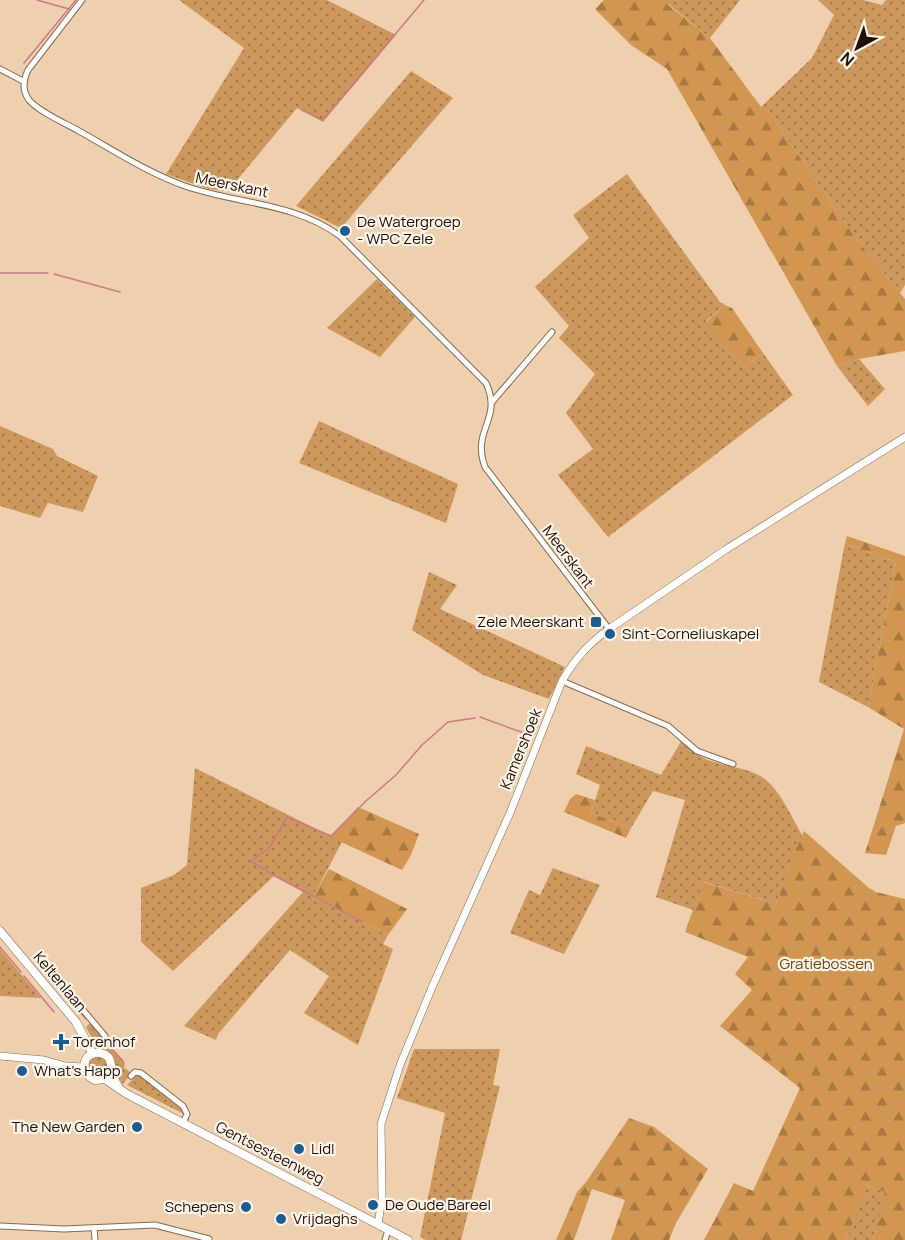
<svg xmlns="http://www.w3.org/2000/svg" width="905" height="1240" font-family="Manrope,sans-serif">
	<defs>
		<pattern id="green-dots" width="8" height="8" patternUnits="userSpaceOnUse" patternTransform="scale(1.5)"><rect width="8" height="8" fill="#cc985d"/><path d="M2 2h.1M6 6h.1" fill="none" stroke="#a57b4b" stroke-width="1.8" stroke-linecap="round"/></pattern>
		<pattern id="forest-firs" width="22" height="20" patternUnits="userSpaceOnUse" patternTransform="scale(1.5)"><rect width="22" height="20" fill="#d19652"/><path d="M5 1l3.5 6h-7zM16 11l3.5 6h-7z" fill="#a97942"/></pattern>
	</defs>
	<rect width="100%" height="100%" fill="#eecfae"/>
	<g fill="url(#green-dots)">
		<path d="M179,0H327L396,35L323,122L297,108L228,191L208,189L166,174L244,48Z"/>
		<path d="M669,0H740L710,38L667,3Z"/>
		<path d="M818,0H863L882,5L886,0H905V285L900,293L854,236L768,111L761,107L812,58L834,15Z"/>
		<path d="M411,71L453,98L341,228L296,206Z"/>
		<path d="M627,174L720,302L725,305L706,321L744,367L763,353L793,395L608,537L558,475L593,449L566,413L595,374L559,338L569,326L535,287L589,238L573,215Z"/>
		<path d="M377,279L415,317L380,357L327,328Z"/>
		<path d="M859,359L885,389L868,406L837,366Z"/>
		<path d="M319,421L458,484L446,523L299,463Z"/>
		<path d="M0,426L53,449L57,456L98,476L83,512L48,503L40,518L0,506Z"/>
		<path d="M845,543L896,562L868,707L819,682Z"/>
		<path d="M429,572L457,585L440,609L565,667L549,699L483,675L412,630Z"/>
		<path d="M682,740C688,746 693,752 700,756C718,767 743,765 762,777C780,789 791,816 802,835L776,904L704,882L693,910L656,897L685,800L653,791L631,828L591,813L600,785L576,774L586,746L661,775Z"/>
		<path d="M195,768L342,842L313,897L388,935L383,944L393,949L358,1045L304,1013L329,976L290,950L218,1034L216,1040L184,1026L303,892L274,876L173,971L141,942V888L174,875L187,865Z"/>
		<path d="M553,868L600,885L564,954L510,933L529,890L540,895Z"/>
		<path d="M0,949L41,998L0,996Z"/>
		<path d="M89,1024L125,1063L124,1068L129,1071L130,1075L123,1084L117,1076L114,1057L108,1051L95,1044L86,1027Z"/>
		<path d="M414,1049H500L493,1085L500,1086L461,1240H426L420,1237L445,1113L397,1098Z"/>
		<circle cx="98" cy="1066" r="9"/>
		<path d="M138,1074L182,1107L184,1114L127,1085Z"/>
		<path d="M866,1185L886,1192L873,1240H846Z"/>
	</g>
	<g fill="url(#forest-firs)">
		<path d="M604,0H669L667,4L710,38L761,107L768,111L854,236L905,299V351L859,359L837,366L667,69L631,45L595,9Z"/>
		<path d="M725,305L732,308L763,353L744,367L706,322Z"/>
		<path d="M847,536L905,556V823L896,826L886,855L865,853L904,729L868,707L896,562L845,543Z"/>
		<path d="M576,794L595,800L591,813L631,828L626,838L564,812L570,799Z"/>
		<path d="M358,807L419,834L411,855L402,870L330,837Z"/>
		<path d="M804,831L869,888L876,892L905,899V1240H873L885,1192L867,1185L846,1240H704L734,1183L753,1191L800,1088L720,1026L752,990L735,974L748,957L685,932L703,882L776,904L800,839Z"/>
		<path d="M329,869L407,909L388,935L313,897Z"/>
		<path d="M629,1118L654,1127L708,1169L676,1223L669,1240H611L625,1200L592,1189L574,1240H556L577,1192L586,1182Z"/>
	</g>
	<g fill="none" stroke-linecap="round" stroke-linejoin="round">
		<g stroke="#cf7888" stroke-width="1.5">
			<path d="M37,0L69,9"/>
			<path d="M24,63L76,0"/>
			<path d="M302,110L323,120L424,0"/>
			<path d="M0,273H48"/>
			<path d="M54,274L120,292"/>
			<path d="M480,717L532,736"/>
			<path d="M363,922L275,876L251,861L269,848L287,817L331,836L367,800L396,775L422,745L448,722L475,718"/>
			<path d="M0,947L21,972"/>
			<path d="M24,976L54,1012"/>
			<path d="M76,1004L75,1006L86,1019"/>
			<path d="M90,1024L110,1046"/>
			<path d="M112,1049L123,1061"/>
		</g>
		<defs>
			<g id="minor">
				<path d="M82,0L28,70C23,81 22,90 29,100C39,112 65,123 79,131C113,150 148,173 185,186C236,204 294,202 340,236L486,383C503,420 471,429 485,467L609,629"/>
				<path d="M0,69L23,81"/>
				<path d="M492,402L552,332"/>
				<path d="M562,681L668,726L697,751L733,764"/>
				<path d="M78,1004L105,1036"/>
				<path d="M131,1076L135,1072L141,1073L183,1106L187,1114L183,1123"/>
				<path d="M0,1226L64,1229L155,1225L209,1239"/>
				<path d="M94,1228L95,1240"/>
				<path d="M385,1240L388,1230"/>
			</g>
			<g id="tertiary">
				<path d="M0,1056L44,1060L65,1066L84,1067"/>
				<path d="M378,1224L382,1199L381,1124L400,1065L433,985L510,813L562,681C575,659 588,644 609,629L725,550L905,437"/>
			</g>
			<g id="secondary">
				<path d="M0,931L76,1022L93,1054"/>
				<path d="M112,1070L105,1079L95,1080C78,1073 83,1050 100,1053C113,1055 110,1066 113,1075C114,1080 117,1084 119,1088"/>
				<path d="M105,1079L127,1094L408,1240"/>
			</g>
		</defs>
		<use href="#minor" stroke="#866a4c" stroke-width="7"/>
		<use href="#tertiary" stroke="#866a4c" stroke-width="8"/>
		<use href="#secondary" stroke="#866a4c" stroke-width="9"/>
		<use href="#minor" stroke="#fff" stroke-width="5"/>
		<use href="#tertiary" stroke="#fff" stroke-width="7"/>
		<use href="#secondary" stroke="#fff" stroke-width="8"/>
	</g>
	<g fill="#1c5c92" stroke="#fef4ea" stroke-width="2">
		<circle cx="345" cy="231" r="6"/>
		<rect x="590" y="616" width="12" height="12" rx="3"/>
		<circle cx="610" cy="634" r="6"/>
		<path d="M58 1033h6v6h6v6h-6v6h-6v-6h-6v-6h6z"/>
		<circle cx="22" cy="1071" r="6"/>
		<circle cx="137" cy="1127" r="6"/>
		<circle cx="299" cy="1149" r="6"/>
		<circle cx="373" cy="1205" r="6"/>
		<circle cx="246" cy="1207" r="6"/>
		<circle cx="281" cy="1219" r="6"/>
	</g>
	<g text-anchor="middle" stroke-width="4.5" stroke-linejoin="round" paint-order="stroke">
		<g font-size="15" fill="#1d1206" stroke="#fef4ea">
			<text transform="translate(232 185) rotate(12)" y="5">Meerskant</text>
			<text transform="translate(568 557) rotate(53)" y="5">Meerskant</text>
			<text transform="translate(521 749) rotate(-68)" y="5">Kamershoek</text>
			<text transform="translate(60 982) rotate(50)" y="5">Keltenlaan</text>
			<text transform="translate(270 1153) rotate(27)" y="5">Gentsesteenweg</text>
		</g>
		<g font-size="15" fill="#1d1206" stroke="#fef4ea" text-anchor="start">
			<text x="357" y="227">De Watergroep<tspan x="357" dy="17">- WPC Zele</tspan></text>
			<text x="584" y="627" text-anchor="end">Zele Meerskant</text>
			<text x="622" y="639">Sint-Corneliuskapel</text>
			<text x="73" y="1047">Torenhof</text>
			<text x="34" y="1076">What's Happ</text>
			<text x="125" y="1132" text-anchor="end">The New Garden</text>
			<text x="311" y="1154">Lidl</text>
			<text x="385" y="1210">De Oude Bareel</text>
			<text x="234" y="1212" text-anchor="end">Schepens</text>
			<text x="293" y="1224">Vrijdaghs</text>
		</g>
		<g font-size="15" fill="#6d4511" stroke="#fef4ea">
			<text x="826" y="969">Gratiebossen</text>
		</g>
	</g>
	<g transform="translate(857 48) rotate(221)" stroke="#fef4ea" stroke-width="4.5" paint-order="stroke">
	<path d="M0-4.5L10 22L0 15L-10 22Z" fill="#1d1206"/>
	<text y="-9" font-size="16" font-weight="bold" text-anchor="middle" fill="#1d1206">N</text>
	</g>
</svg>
